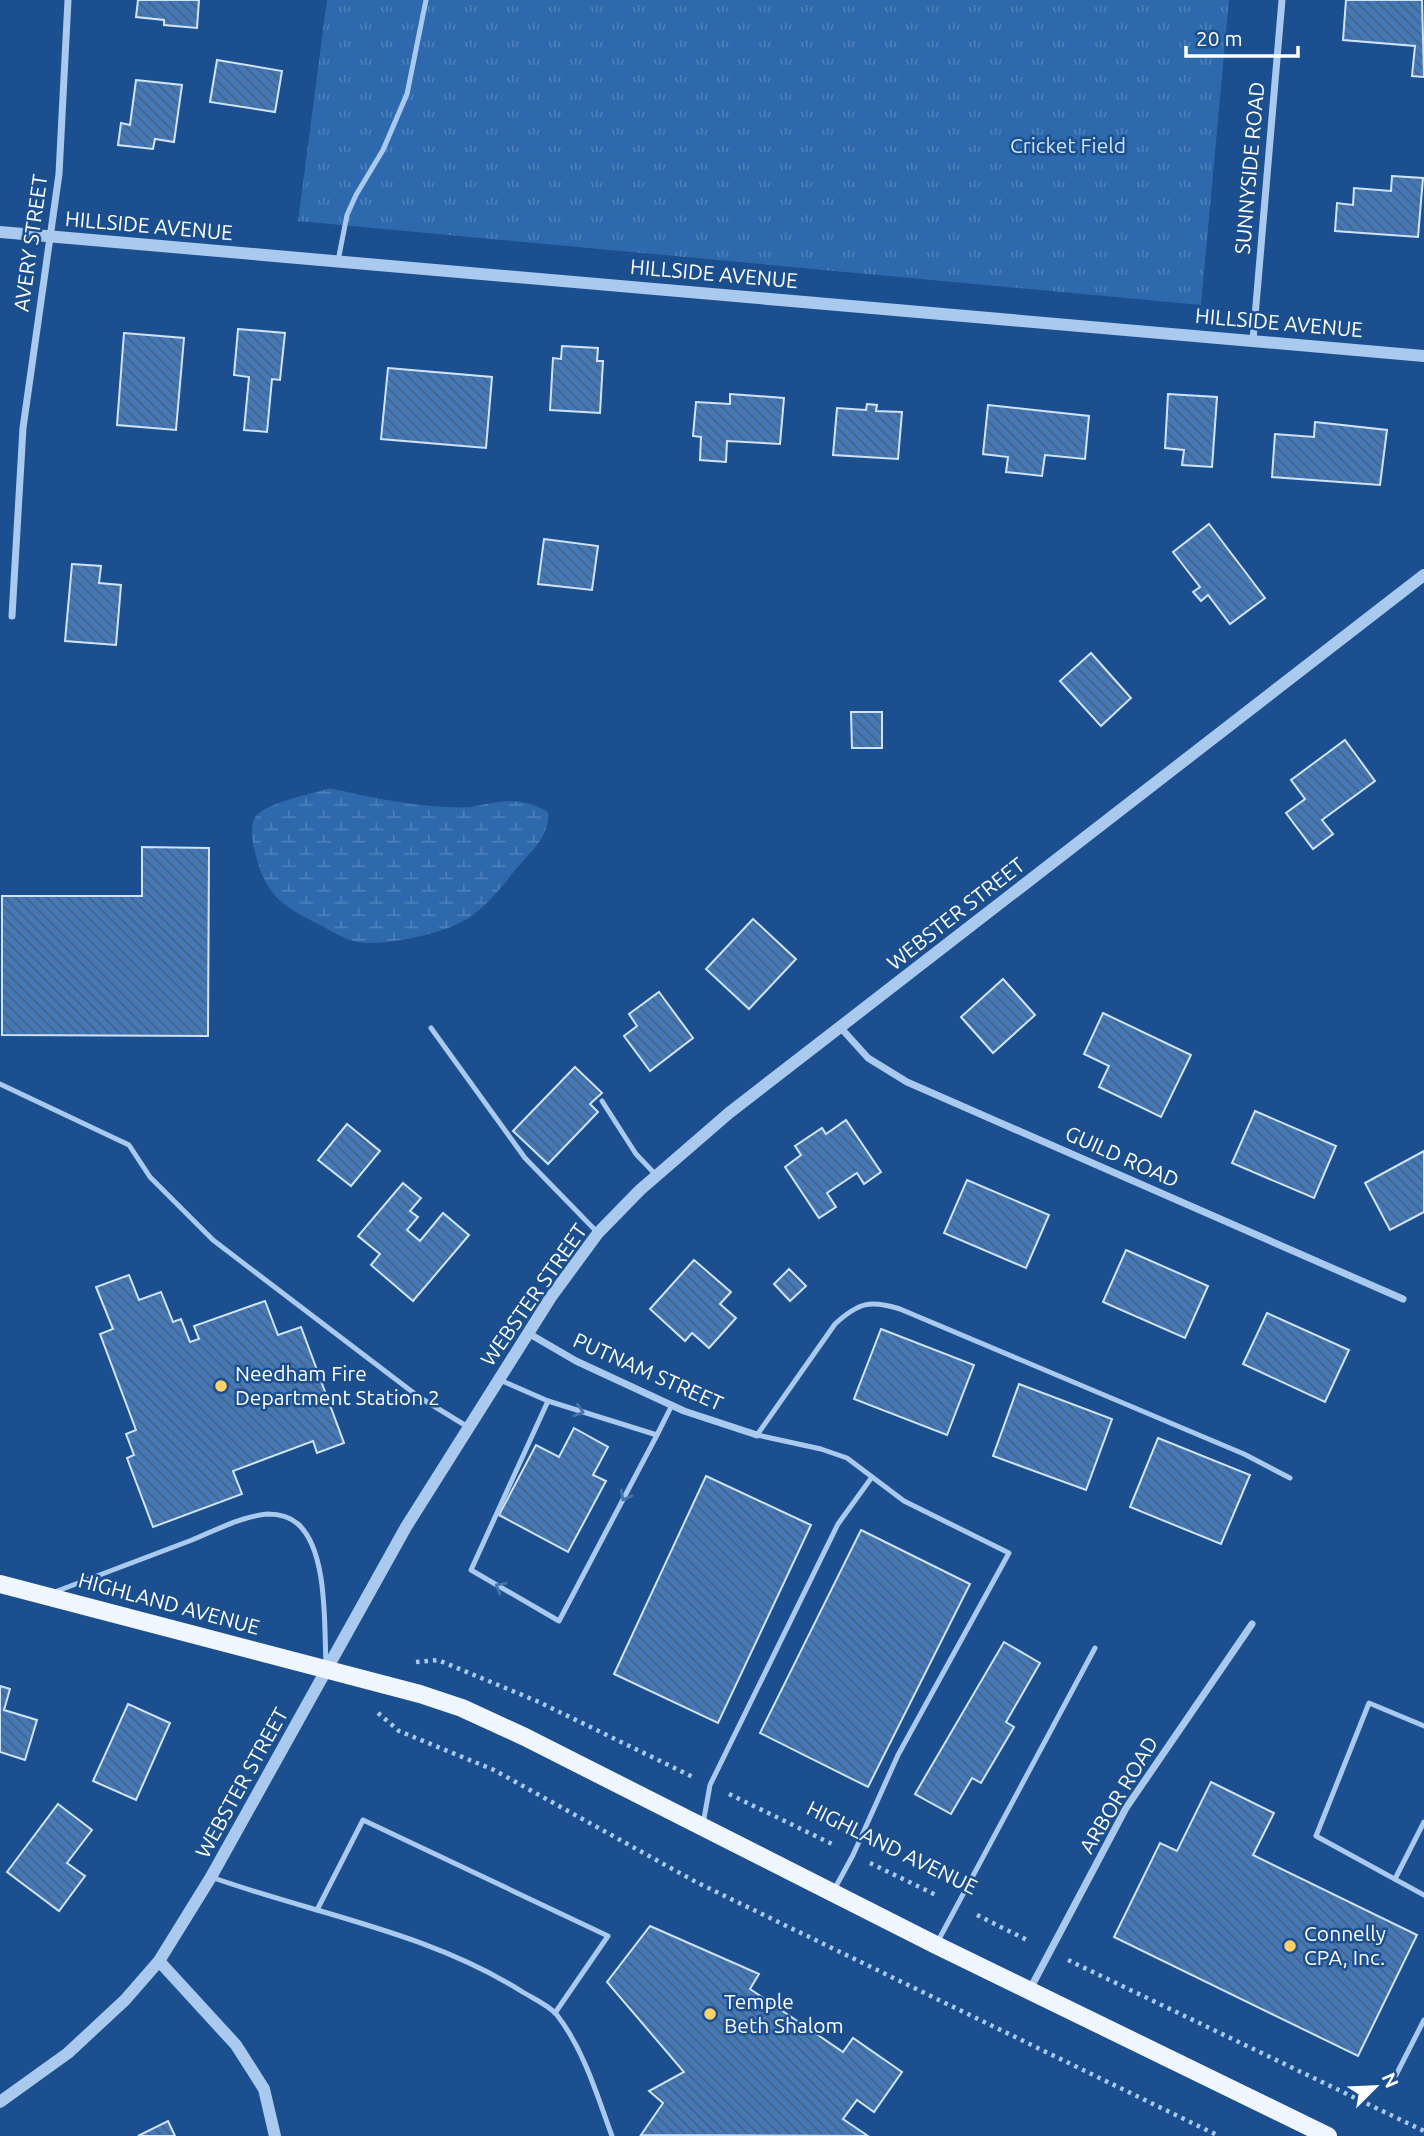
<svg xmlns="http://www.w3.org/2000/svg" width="1424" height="2136" font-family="Ubuntu,sans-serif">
	<defs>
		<pattern id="wetland-marsh" width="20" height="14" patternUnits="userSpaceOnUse" patternTransform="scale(1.75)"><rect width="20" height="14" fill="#2e69ad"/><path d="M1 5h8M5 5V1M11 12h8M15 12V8" fill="none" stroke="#4d80b9"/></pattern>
		<pattern id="park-tufts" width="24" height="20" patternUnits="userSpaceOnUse" patternTransform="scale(1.75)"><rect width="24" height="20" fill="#2e69ad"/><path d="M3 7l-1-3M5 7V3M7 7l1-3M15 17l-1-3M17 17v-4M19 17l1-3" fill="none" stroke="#4d80b9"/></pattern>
		<pattern id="building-back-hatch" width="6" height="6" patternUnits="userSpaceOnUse" patternTransform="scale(1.75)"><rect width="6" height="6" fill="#4478b7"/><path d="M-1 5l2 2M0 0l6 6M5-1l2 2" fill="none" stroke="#486282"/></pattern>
	</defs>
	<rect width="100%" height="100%" fill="#1b4f8f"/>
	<path fill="url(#wetland-marsh)" d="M330,788C364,796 397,803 432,806C444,807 458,808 470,807C499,802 520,795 548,812C551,838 527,854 512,874C500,889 484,909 467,919C443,934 381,948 353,941C342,938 330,930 320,925C279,905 264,893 254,848C252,839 250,823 256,816C268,802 312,794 330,788Z"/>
	<path fill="url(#park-tufts)" d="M327,0H1229L1201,305L298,221Z"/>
	<g fill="url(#building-back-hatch)" stroke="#cfe3fa" stroke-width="2">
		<path d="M138,0H199L197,28L164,25V20L136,17Z"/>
		<path d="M1346,0H1422L1424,77L1412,76L1415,46L1343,40Z"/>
		<path d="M217,60L282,71L275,112L210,102Z"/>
		<path d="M136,80L182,85L174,142L155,139L153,149L118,145L121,123L130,125Z"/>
		<path d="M1392,176L1423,178L1418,237L1335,231L1337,203L1353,205L1354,188L1391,191Z"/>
		<path d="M238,329L285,333L280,380L272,379L267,432L244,430L249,377L234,375Z"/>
		<path d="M124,333L184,338L176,430L117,425Z"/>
		<path d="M562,346L598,348L597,361H603L600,413L550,410L553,358L561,359Z"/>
		<path d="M388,368L492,377L486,448L381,439Z"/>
		<path d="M730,394L784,398L780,444L727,441L726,462L700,460L701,437L693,436L696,402L730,404Z"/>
		<path d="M1168,394L1217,397L1212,467L1182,465L1184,450L1165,448Z"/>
		<path d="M867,404L877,405L876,411L902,412L898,459L833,455L837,408L866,410Z"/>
		<path d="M988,405L1089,416L1085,459L1045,455L1042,476L1006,472L1008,457L983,454Z"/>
		<path d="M1315,422L1387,430L1380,485L1272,477L1275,434L1314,437Z"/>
		<path d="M1209,524L1265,598L1230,624L1208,595L1201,601L1193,592L1200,587L1173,552Z"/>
		<path d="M544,539L598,546L592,590L538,584Z"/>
		<path d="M72,564L101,566L99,583L121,585L116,645L65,641Z"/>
		<path d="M1091,653L1131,698L1101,726L1060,681Z"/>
		<path d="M851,712H882V748H852Z"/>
		<path d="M1345,740L1375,781L1322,820L1333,834L1313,849L1286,813L1305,799L1291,780Z"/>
		<path d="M142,847L209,848L208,1036L2,1035V896H142Z"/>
		<path d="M753,919L796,959L749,1009L706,969Z"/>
		<path d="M1003,979L1035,1015L993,1053L961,1017Z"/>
		<path d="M659,992L693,1038L650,1071L624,1036L637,1026L629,1014Z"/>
		<path d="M1103,1013L1191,1055L1161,1117L1099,1087L1109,1066L1084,1054Z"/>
		<path d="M575,1067L602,1093L590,1104L598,1112L548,1164L513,1131Z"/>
		<path d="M1255,1111L1336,1146L1314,1198L1232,1163Z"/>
		<path d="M846,1120L881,1172L864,1184L857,1173L827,1193L836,1207L819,1218L785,1167L801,1155L795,1146L822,1128L826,1134Z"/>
		<path d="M347,1124L380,1151L351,1186L318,1160Z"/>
		<path d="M1424,1151V1212L1390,1230L1365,1183Z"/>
		<path d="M967,1180L1049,1215L1026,1268L944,1233Z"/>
		<path d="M403,1183L421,1198L410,1211L418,1217L407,1230L420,1241L443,1213L469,1235L413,1301L371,1265L380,1254L358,1236Z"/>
		<path d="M1126,1250L1208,1286L1185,1338L1103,1302Z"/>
		<path d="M694,1260L731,1292L720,1304L736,1318L709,1348L692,1333L685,1341L650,1309Z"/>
		<path d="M789,1269L806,1286L790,1301L774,1284Z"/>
		<path d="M129,1275L139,1300L161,1292L173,1322L181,1319L190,1342L199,1339L194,1326L265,1301L278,1335L301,1327L344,1443L317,1453L313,1441L233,1471L242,1494L153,1527L127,1458L134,1455L126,1434L136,1430L100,1334L113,1329L96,1287Z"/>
		<path d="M1267,1313L1349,1350L1325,1402L1243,1364Z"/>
		<path d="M881,1329L974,1365L947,1435L854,1399Z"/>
		<path d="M1019,1384L1112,1419L1086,1490L993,1456Z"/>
		<path d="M574,1428L608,1447L593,1475L606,1481L568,1552L499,1515L536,1445L559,1457Z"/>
		<path d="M1158,1438L1250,1475L1221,1544L1130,1507Z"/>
		<path d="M706,1476L811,1525L718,1723L614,1674Z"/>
		<path d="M861,1530L970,1584L868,1787L760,1733Z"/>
		<path d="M1004,1642L1040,1663L1006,1722L1014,1727L981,1783L972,1778L951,1814L915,1794Z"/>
		<path d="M0,1686L10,1689L4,1710L37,1720L25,1760L0,1752Z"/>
		<path d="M128,1704L170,1723L136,1800L93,1781Z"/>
		<path d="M1211,1782L1274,1813L1253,1855L1417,1935L1358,2056L1114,1937L1160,1843L1177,1851Z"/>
		<path d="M58,1804L92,1830L67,1863L85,1876L59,1911L7,1872Z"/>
		<path d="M650,1926L759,1974L750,1989L843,2052L853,2038L902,2072L874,2112L857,2100L843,2119L868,2136L641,2135L663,2103L649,2091L684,2072L607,1982Z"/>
		<path d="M168,2121L175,2136H138Z"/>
	</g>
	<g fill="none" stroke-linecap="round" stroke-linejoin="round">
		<g stroke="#a9c9ee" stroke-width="4.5" stroke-dasharray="3.5 5" stroke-linecap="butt">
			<path d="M416,1662L438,1660L539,1702L693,1777"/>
			<path d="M378,1713L399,1731L494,1770L696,1882L1219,2136"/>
			<path d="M729,1794L834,1845"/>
			<path d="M870,1863L938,1896"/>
			<path d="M977,1915L1029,1941"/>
			<path d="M1068,1960L1424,2131"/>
		</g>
		<g stroke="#a9c9ee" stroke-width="5">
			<path d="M338,261L347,215L356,195L383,150L407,94L426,0"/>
			<path d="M431,1028L525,1158L598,1233"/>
			<path d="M0,1084L129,1145L150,1177L213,1240L419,1397L468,1427"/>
			<path d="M602,1101L636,1154L656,1175"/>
			<path d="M500,1380L548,1401"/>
			<path d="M657,1435L548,1401L471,1570L559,1621L657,1435L672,1405"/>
			<path d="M52,1593C99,1575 146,1557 192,1540C216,1530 243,1516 268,1514C278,1514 290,1517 298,1524C328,1551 324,1625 326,1663"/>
			<path d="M1424,1726L1369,1703L1316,1836L1424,1895"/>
			<path d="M703,1824L710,1785L838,1524L872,1477"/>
			<path d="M211,1877C315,1914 427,1932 521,1991C532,1998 549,2005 557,2015C584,2050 597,2095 612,2136"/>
			<path d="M1395,1879L1424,1822"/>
			<path d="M834,1890L853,1855L898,1755L1009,1553L904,1501L847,1458L821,1449L757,1435L835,1324C859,1302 870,1300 900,1309L1244,1454L1290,1478"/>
			<path d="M317,1910L363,1820L608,1936L555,2013"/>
			<path d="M938,1941L1095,1648"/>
			<path d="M1396,2075L1424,2020"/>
		</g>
		<g stroke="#a9c9ee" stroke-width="7">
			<path d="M1253,340L1282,0"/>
			<path d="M12,616L23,428L59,174L68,0"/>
			<path d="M840,1027L868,1058L907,1082L1403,1299"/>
			<path d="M528,1333L576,1361L684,1411L757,1435"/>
			<path d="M1029,1991L1126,1808L1252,1624"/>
		</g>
		<g stroke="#a9c9ee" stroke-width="12">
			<path d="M0,232L1424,356"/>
			<path d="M159,1961L236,2045L264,2089L275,2136"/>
			<path d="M0,2102L68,2053L125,2000L159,1961L211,1877L406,1527L551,1297L598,1233L640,1190L729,1113L1424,575"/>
		</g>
		<path stroke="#f0f6ff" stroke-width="18" d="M0,1584L420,1694L462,1708L525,1737L936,1945L1328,2136"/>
	</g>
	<defs><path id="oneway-chevron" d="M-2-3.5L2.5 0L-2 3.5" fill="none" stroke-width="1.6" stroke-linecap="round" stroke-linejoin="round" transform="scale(1.75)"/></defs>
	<g stroke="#4674ac">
		<use href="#oneway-chevron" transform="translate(579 1411) rotate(17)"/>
		<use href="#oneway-chevron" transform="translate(625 1496) rotate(118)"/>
		<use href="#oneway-chevron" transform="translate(500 1587) rotate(-150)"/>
	</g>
	<g fill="#ffd166" stroke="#1b4f8f" stroke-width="2.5">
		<circle cx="221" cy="1386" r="7"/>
		<circle cx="1290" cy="1946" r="7"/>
		<circle cx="710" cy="2014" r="7"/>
	</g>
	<g text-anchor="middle" stroke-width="5" stroke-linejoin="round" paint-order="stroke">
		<g font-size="21" fill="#cfe3fa" stroke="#1b4f8f">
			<text x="1068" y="153">Cricket Field</text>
		</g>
		<g font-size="21" fill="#fff" stroke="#1b4f8f">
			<text transform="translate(1250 168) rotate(-85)" y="7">SUNNYSIDE ROAD</text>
			<text transform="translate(149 226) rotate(5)" y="7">HILLSIDE AVENUE</text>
			<text transform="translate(31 243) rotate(-82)" y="7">AVERY STREET</text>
			<text transform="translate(714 274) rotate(5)" y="7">HILLSIDE AVENUE</text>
			<text transform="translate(1279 323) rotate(5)" y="7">HILLSIDE AVENUE</text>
			<text transform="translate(956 914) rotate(-38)" y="7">WEBSTER STREET</text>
			<text transform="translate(1122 1157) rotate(24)" y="7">GUILD ROAD</text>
			<text transform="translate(534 1295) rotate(-55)" y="7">WEBSTER STREET</text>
			<text transform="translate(648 1372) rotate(24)" y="7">PUTNAM STREET</text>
			<text transform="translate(169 1604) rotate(15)" y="7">HIGHLAND AVENUE</text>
			<text transform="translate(242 1783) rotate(-61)" y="7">WEBSTER STREET</text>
			<text transform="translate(1119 1795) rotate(-59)" y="7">ARBOR ROAD</text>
			<text transform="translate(892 1848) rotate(26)" y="7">HIGHLAND AVENUE</text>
		</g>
		<g font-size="21" fill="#fff" stroke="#1b4f8f" text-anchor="start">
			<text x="235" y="1381">Needham Fire<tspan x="235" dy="24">Department Station 2</tspan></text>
			<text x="1304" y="1941">Connelly<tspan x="1304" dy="24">CPA, Inc.</tspan></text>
			<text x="724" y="2009">Temple<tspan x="724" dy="24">Beth Shalom</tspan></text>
		</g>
	</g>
	<g transform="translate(1375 2087) rotate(66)" stroke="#1b4f8f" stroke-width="5" paint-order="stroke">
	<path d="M0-5L12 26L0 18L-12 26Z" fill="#ffffff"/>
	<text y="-10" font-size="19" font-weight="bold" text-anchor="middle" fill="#ffffff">N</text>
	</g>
	<path d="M1186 46v10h112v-10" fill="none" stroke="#ffffff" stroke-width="3.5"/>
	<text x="1196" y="46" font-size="21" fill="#ffffff" stroke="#1b4f8f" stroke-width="5" paint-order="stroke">20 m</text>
</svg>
